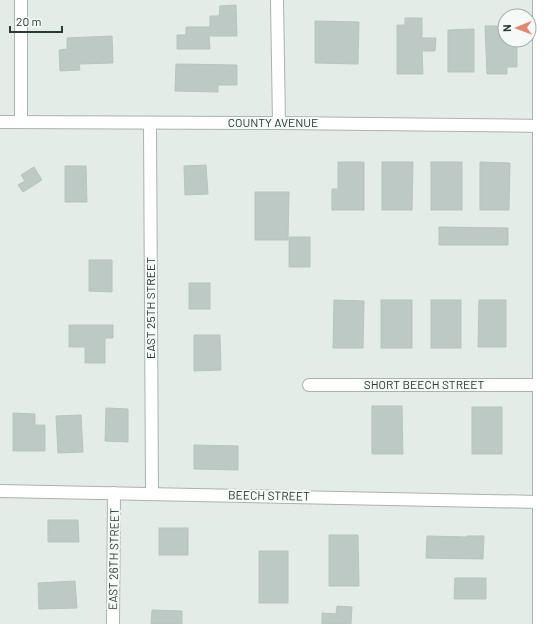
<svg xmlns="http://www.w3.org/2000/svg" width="545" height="624" font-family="Barlow,sans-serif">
	<rect width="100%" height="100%" fill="#e4ece8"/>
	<g fill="#bdc9c4" stroke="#b7c5bf">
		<path d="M236,5L237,36H209L210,49H177V35H186V27H210V16H219L220,6Z"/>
		<path d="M405,18H422V38H436L435,51H422L423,74H397V25H405Z"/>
		<path d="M315,21L359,22L358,64L315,63Z"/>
		<path d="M485,26H505V40H517V67H507V74H487Z"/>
		<path d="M474,29V72H448V30Z"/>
		<path d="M112,36L113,63L79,64L80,70L60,71L59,50L67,49V38Z"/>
		<path d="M176,64L237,65V85H218V92L175,91Z"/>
		<path d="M338,162H364V210H332V189H338Z"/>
		<path d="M382,162H413L412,210H382Z"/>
		<rect x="431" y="162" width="31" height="48"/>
		<path d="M480,162L510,163L509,210H480Z"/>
		<path d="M206,165L208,194L185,195L184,166Z"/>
		<path d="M65,166H86L87,202H65Z"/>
		<path d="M34,167L42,180L23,192L18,185L25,181L21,175Z"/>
		<path d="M255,192H289L288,240H255Z"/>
		<path d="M439,227L508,228V245H439Z"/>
		<rect x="289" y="237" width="21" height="30"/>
		<path d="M89,260H112V292L89,291Z"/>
		<rect x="189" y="283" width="21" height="26"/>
		<path d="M334,300L364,301L363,348H333Z"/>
		<rect x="381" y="300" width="31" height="48"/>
		<rect x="431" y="300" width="30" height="48"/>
		<path d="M479,300H506V347H478Z"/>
		<path d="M69,325H113V338H105V363H85V347H69Z"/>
		<path d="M194,335H220L221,370L194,371Z"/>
		<path d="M372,406H402L403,454H372Z"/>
		<rect x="472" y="407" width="30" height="47"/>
		<path d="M106,408L128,409V442L105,441Z"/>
		<path d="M13,413L35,414V425H45V451H13Z"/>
		<path d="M81,415L83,452L58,453L56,416Z"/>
		<path d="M194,445L238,446V470L194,469Z"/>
		<path d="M48,520H78L79,542H48Z"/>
		<rect x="159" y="528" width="29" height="27"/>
		<path d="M329,535H358L359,586H329Z"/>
		<path d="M427,536L467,537V536H484L483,559L426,558Z"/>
		<rect x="259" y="551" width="29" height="52"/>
		<path d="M455,578H486V599H454Z"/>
		<path d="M75,581L77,608L39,609L38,583Z"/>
		<path d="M337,606L352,607L351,624H322V613L336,614Z"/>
		<path d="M152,610L182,611V624H151Z"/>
	</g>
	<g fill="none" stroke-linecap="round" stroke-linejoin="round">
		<defs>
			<g id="minor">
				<path d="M277,0L279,123"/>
				<path d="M21,122V0"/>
				<path d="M150,123L152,494"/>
				<path d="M309,385H545"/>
				<path d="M0,491L539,502"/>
				<path d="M113,624L114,493"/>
			</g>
			<path id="tertiary" d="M0,122L279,123L545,126"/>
			<path id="secondary" d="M539,624V0"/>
		</defs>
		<use href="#minor" stroke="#a7b4af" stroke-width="14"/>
		<use href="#tertiary" stroke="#a7b4af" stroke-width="14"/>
		<use href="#secondary" stroke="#a4b6b0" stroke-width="14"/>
		<use href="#minor" stroke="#fff" stroke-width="12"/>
		<use href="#tertiary" stroke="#fff" stroke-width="12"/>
		<use href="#secondary" stroke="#fff" stroke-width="12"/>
	</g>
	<g text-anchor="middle" stroke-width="4" stroke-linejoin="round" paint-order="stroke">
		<g font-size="12" fill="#263c35" stroke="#f5f9f7">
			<text x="273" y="127">COUNTY AVENUE</text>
			<text transform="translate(151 308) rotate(-90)" y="4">EAST 25TH STREET</text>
			<text x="424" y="389">SHORT BEECH STREET</text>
			<text transform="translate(269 496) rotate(1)" y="4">BEECH STREET</text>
			<text transform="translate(114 559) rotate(-89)" y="4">EAST 26TH STREET</text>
		</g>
	</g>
	<g transform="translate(517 28) rotate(269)"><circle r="19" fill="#f5f9f7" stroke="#a2ada9"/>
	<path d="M0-3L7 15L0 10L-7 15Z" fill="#e1886d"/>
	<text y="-6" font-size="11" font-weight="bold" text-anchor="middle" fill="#263c35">N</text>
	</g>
	<path d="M10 26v6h52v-6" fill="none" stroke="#263c35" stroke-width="2"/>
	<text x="16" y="26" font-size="12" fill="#263c35" stroke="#f5f9f7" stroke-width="3" paint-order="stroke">20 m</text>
</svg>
